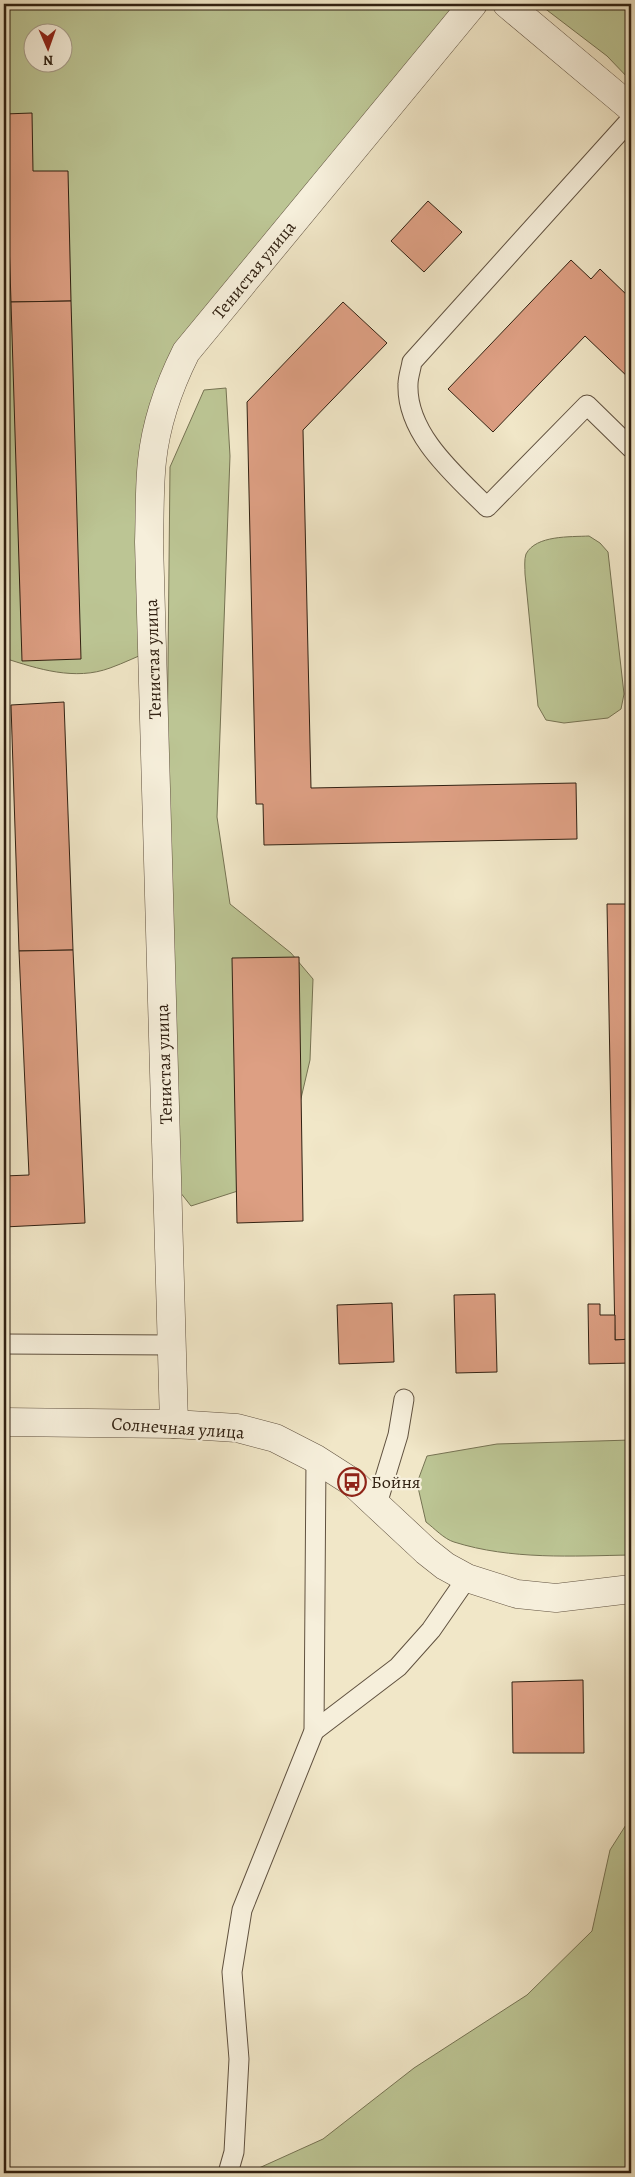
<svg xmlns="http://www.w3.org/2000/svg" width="635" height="2177" font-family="Alegreya,serif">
	<rect width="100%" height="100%" fill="#f1e7c8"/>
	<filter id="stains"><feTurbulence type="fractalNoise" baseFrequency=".004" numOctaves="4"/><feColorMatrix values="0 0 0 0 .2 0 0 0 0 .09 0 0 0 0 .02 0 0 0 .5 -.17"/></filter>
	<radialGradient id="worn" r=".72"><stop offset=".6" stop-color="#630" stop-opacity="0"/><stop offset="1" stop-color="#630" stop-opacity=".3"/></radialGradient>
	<g fill="#bcc594" stroke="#767353" fill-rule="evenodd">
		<path d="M4,4H473L186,352L162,413L153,650C138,656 124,663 110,668C75,681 38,669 4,658ZM32,32H62V62H32Z"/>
		<path d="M539,4H631V81L607,56Z"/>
		<path d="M226,388L230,456L217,817L230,904L291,953L313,979L310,1060L291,1141L244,1189L191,1206L180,1192L167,764L170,467L204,390Z"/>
		<path d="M589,536L600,543L608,552L624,694L621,709L608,718L564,723L546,720L538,706L525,574C525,569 524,559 526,554C536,535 570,537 589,536Z"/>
		<path d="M631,1440V1555C573,1556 511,1560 454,1542C444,1539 434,1528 426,1522L417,1483L427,1456L497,1444Z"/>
		<path d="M631,1817V2173H248L323,2139L414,2068L527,1995L592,1931L610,1850Z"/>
	</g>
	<g fill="#dd9f83" stroke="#312112">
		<path d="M32,113L33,171H68L71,301L11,302L7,180H4V114Z"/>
		<path d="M428,201L462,232L424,272L391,241Z"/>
		<path d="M571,260L591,279L600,269L631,299V380L585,336L493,432L448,389Z"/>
		<path d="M71,301L81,659L22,661L11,302Z"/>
		<path d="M343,302L387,343L303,430L311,788L576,783L577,839L264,845L263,804H256L247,402Z"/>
		<path d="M64,702L73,950L19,951L11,705Z"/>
		<path d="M607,904H631V1339L615,1340Z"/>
		<path d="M73,950L85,1223L4,1227V1176L29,1175L19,951Z"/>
		<path d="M299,957L303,1221L237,1223L232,958Z"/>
		<path d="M495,1294L497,1372L456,1373L454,1295Z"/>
		<path d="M392,1303L394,1362L339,1364L337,1305Z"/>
		<path d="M588,1304H600V1315H615V1340L631,1339V1363L589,1364Z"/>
		<path d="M583,1680L584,1753H513L512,1682Z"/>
	</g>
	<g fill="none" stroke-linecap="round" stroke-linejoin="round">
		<defs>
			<g id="service">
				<path d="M631,119L412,362C411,369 408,377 408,384C406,434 455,475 487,507L587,405L631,448"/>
				<path d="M4,1344L172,1345"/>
				<path d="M377,1504L398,1435L404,1399"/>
				<path d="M314,1731L398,1667L431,1630L467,1578"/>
				<path d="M228,2173L234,2152L239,2059L232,1972L242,1910L314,1731L316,1459"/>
			</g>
			<g id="minor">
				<path d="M507,4L631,108"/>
				<path d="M174,1424L149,542C150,516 149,488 152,461C156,423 169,386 186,352L473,4"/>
			</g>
			<path id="tertiary" d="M4,1422L174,1424L237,1428L275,1438L316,1459L352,1482L426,1551L445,1566L467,1578L517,1594L556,1598L631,1589"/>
		</defs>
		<use href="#service" stroke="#615240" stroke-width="21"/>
		<use href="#minor" stroke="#615240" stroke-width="29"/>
		<use href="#tertiary" stroke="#615240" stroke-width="29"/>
		<use href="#service" stroke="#f6efdb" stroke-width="19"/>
		<use href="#minor" stroke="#f6efdb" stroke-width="28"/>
		<use href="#tertiary" stroke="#f6efdb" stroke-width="28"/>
	</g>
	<defs>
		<symbol id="bus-ring" viewBox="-11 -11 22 22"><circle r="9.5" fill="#f6efdb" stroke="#8f2418" stroke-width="1.5"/><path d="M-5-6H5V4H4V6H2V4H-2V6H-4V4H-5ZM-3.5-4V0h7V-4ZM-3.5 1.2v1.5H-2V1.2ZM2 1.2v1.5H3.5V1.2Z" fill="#8f2418"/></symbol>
	</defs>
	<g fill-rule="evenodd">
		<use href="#bus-ring" x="336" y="1466" width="32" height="32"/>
	</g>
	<g text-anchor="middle" stroke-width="4.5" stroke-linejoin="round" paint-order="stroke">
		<g font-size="18" fill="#312112" stroke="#f6efdb">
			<text transform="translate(254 270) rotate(-51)" y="6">Тенистая улица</text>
			<text transform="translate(153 659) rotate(-92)" y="6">Тенистая улица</text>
			<text transform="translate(164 1064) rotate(-92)" y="6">Тенистая улица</text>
			<text transform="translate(178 1428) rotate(4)" y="6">Солнечная улица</text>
		</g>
		<g font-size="18" fill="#312112" stroke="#f6efdb" text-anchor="start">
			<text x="371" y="1488">Бойня</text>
		</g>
	</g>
	<rect width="635" height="2177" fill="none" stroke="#f1e7c8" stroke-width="20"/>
	<rect x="5" y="5" width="625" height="2167" fill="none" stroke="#312112" stroke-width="2.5"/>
	<rect x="10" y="10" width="615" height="2157" fill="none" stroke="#312112"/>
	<g transform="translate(48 48) rotate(178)"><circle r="24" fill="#f6efdb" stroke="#a79d8b"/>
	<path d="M0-4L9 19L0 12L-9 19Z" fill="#8f2418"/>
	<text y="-8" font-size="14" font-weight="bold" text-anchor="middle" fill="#312112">N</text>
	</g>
	<rect width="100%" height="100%" filter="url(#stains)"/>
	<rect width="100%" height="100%" fill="url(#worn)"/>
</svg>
